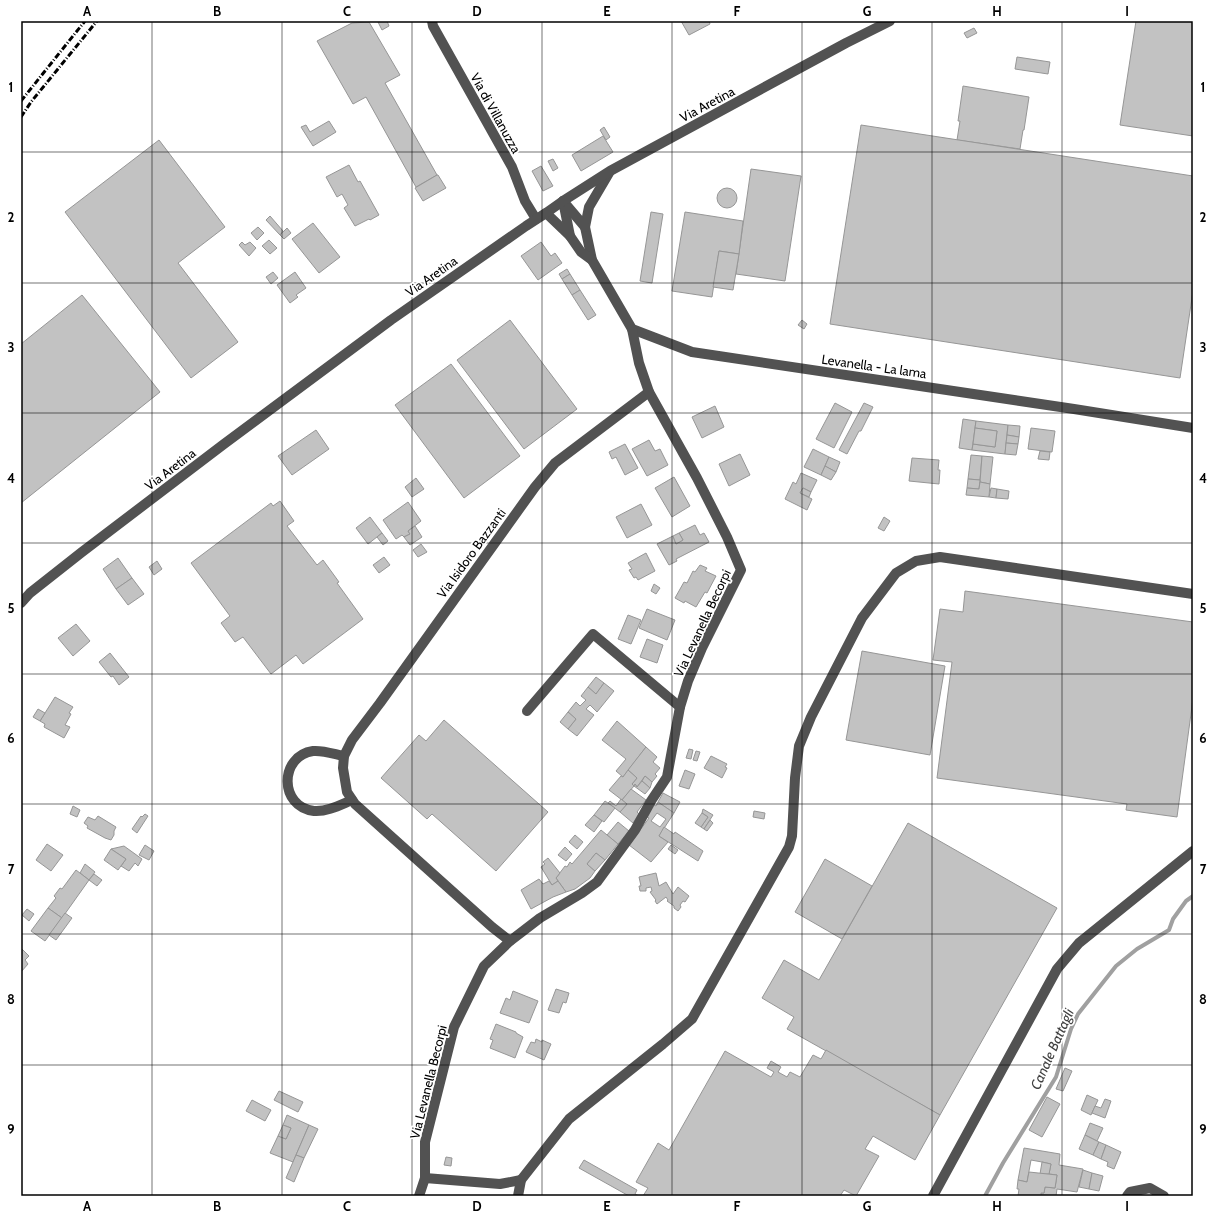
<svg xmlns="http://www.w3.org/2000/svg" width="1214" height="1217" font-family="Cabin,sans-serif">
	<rect width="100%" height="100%" fill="#fff"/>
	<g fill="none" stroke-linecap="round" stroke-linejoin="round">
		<path stroke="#a0a0a0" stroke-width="4" d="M985,1196L1003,1163L1056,1077L1071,1029L1078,1014L1116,966L1137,949L1169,930L1173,919L1186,901L1193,896"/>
	</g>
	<g fill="#c2c2c2" stroke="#969696" fill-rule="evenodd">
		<path d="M380,21H387L389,26L382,30L378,22Z"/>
		<path d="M681,21H709L710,24L689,35Z"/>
		<path d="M1136,21H1193V136L1120,125Z"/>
		<path d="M369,22L400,75L385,83L437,175L416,187L366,97L353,104L317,41L352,23Z"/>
		<path d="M974,28L977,33L967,38L964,33Z"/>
		<path d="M1017,57L1050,62L1048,74L1015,69Z"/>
		<path d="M963,86L1029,97L1024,130H1023L1020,149L957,140L960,121H958Z"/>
		<path d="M329,121L336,132L313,146L301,127L306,125L310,132Z"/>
		<path d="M861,125L1193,176V291L1180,378L830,324Z"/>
		<path d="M604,127L610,137L606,140L600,130Z"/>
		<path d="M603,136L613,152L581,171L572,155Z"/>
		<path d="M159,140L225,227L178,263L238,342L191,378L65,212Z"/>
		<path d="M553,159L558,168L553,171L548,161Z"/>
		<path d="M349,165L358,182L360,181L379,215L370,220L369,219L355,226L344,208L348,205L342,194L337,197L326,177Z"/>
		<path d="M541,166L553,186L543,191L532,171Z"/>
		<path d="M751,169L801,176L785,281L736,274Z"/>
		<path d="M437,175H438L446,188L423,201L415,188Z"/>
		<circle cx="727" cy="198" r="10"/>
		<path d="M651,212L663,214L652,283L640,281Z"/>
		<path d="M685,212L743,221L739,254L719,251L712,297L672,291Z"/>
		<path d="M270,216L283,231L280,235L266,220Z"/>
		<path d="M313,223L340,257L319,273L292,239Z"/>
		<path d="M258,227L264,233L257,240L251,233Z"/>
		<path d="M287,228L291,233L284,239L280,235Z"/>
		<path d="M269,240L277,248L270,254L262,246Z"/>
		<path d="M242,242L245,245L250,242L256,248L249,256L239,245Z"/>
		<path d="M541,242L551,256L555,253L562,263L538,280L521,256Z"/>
		<path d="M719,251L739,254L733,290L713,287Z"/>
		<path d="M567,269L570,274L562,279L559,274Z"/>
		<path d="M273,272L278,278L271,284L266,277Z"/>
		<path d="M295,272L306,288L296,295L298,297L290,303L277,285Z"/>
		<path d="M570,274L580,290L572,295L562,279Z"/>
		<path d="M580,290L596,315L588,320L572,295Z"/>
		<path d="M82,295L160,392L21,503V344Z"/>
		<path d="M510,320L577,409L524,449L457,360Z"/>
		<path d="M802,320L807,324L804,329L798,325Z"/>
		<path d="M451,364L520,456L464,498L395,405Z"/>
		<path d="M835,403L852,412L834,448L816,439Z"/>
		<path d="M864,403L873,407L861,431H859L847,454L839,450Z"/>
		<path d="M715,406L724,427L702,438L692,417Z"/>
		<path d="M963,419L976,421L972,450L959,448Z"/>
		<path d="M976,421L1008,425L1005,454L972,450L973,444L995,447L997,431L975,428Z"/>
		<path d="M1008,425L1020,426L1019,437L1007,435Z"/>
		<path d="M975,428L997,431L995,447L973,444Z"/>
		<path d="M1031,428L1055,431L1052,452L1028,449Z"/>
		<path d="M316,430L329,449L292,475L278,456Z"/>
		<path d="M1007,435L1019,437L1018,444L1006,443Z"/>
		<path d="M649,440L655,451L660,449L668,465L647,476L632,449Z"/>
		<path d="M1006,443L1018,444L1016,455L1005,454Z"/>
		<path d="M625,444L638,468L625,475L616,457L612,459L609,452Z"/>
		<path d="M813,449L829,457L821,475L804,467Z"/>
		<path d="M1040,451L1050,452L1049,460L1038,459Z"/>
		<path d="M740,454L750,475L729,486L719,464Z"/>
		<path d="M971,455L982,456L980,480L968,479Z"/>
		<path d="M982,456L993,457L990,484L980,482Z"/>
		<path d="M829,457L840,462L836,472L825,466Z"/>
		<path d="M912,458L939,460L938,470H940L939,484L909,481Z"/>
		<path d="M825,466L836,472L831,480L821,475Z"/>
		<path d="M801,473L817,480L811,492L803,488L800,493L812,499L807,510L785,499L793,482L796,484Z"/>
		<path d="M674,477L690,506L672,517L655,488Z"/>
		<path d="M416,478L424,489L412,497L405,487Z"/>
		<path d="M968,479L980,480L979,489L967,488Z"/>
		<path d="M980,482L990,484L989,497L966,495L967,488L979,489Z"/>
		<path d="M803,488L811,492L809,497L800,493Z"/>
		<path d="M991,488L997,489L996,498L989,497Z"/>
		<path d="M997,489L1009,491L1008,499L996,498Z"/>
		<path d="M280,501L294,521L287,526L317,565L323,560L339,582L337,583L363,619L303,664L296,655L271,674L243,637L235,642L221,623L230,616L191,563L271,503L273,506Z"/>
		<path d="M408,502L421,521L408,531L410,534L404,537L402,535L396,539L383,520Z"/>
		<path d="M641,504L652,525L627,538L616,517Z"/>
		<path d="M370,517L382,533L368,544L356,528Z"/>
		<path d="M884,517L890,521L884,531L878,528Z"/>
		<path d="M695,525L700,535L704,533L709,542L676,559L677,561L669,565L657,544L673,536L676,544L683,540L679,533Z"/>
		<path d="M415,526L422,537L410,545L404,537L410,534L408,531Z"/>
		<path d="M382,533L388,541L383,545L377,537Z"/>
		<path d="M679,533L683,540L676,544L673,536Z"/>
		<path d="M421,544L427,552L418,557L413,550Z"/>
		<path d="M646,553L655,571L638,580L636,577L634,578L629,570L632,569L628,563Z"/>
		<path d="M384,557L390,565L379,573L373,565Z"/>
		<path d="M118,558L132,578L116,589L103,569Z"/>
		<path d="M157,561L162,569L154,575L149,567Z"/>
		<path d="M700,565L707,568L705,571L716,576L707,593L705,592L696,607L685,601L684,603L675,598L684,582L687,583L693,571L695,572Z"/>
		<path d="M132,578L144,594L128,605L116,589Z"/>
		<path d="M654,584L660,588L656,594L651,591Z"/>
		<path d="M965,591L1193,622V699L1177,817L1126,810L1127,804L937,778L952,662L933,660L940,609L963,612Z"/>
		<path d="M647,609L675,620L667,640L639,628Z"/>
		<path d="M628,615L641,620L631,644L618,639Z"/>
		<path d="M76,624L90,641L73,656L58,638Z"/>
		<path d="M647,639L663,645L657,663L640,657Z"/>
		<path d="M862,651L945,666L930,755L846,740Z"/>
		<path d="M110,653L129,677L119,685L113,676L111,677L99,662Z"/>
		<path d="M596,677L604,683L596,694L588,687Z"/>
		<path d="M604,683L614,691L597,712L590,705L586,709L594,715L577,736L568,729L576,719L568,712L576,702L580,706L586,700L581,696L588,687L596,694Z"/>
		<path d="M55,697L73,707L69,713L71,714L65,725L70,727L64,738L44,727L45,724L40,721Z"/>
		<path d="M38,709L45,713L40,721L33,717Z"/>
		<path d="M568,712L576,719L568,729L560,722Z"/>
		<path d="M444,720L548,812L496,871L432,814L427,819L381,778L419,735L426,741Z"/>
		<path d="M617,721L646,747L623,777L616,771L626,759L602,740Z"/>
		<path d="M646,747L657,757L653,762L660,768L655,774L657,776L652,782L645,776L637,787L635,784L634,786L632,784L637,778L628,770Z"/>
		<path d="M689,749L693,750L691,759L686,758Z"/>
		<path d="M696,751L700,752L697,761L693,760Z"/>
		<path d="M711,756L727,764L725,767L727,768L722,778L704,768Z"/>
		<path d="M628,770L637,778L632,784L634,786L622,800L609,790L621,776L623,777Z"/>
		<path d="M685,770L695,774L689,789L679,786Z"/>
		<path d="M645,776L652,782L650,788L642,781Z"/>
		<path d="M642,781L650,788L645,794L634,786L635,784L637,787Z"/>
		<path d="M631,789L646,800L637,812L639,814L633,823L620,812L627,804L622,800Z"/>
		<path d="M663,793L680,802L674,813L658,802Z"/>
		<path d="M621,799L627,804L620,812L608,803L610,801L616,806Z"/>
		<path d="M605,801L615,808L604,822L594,815Z"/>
		<path d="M658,802L674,813L659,836L668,842L651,862L629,845L649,818L645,816L652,804L656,806ZM657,813L666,819L660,827L651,821Z"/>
		<path d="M73,806L80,810L77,817L70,814Z"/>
		<path d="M703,809L713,815L704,829L701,827L708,817L702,813Z"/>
		<path d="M754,811L765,813L764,819L753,817Z"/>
		<path d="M702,813L708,817L701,827L695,823Z"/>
		<path d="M145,814L148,816L137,833L132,829L141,816L142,817Z"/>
		<path d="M594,815L602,821L594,832L585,825Z"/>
		<path d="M98,816L116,827L114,831V835L111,840L105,838L87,828L88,826L84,823L88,817L95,820Z"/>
		<path d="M710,820L713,823L707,831L704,829Z"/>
		<path d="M618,822L629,831L618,844L607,835Z"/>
		<path d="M908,823L1057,908L940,1115L787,1029L794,1017L762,998L784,960L819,980Z"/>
		<path d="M664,827L674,834L675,832L703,851L698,861L659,836Z"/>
		<path d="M601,830L618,844L605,860L596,853L587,864L595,871L590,878L575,889L566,892L556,878L565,866L567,867L570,862L572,864Z"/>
		<path d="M575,835L583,842L577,849L569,842Z"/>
		<path d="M47,844L63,855L51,871L36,860Z"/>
		<path d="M145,845L154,851L149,860L139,855Z"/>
		<path d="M671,845L678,850L675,854L668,849Z"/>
		<path d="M124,846L142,859L138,866L135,863L129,871L121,866L126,859L111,849Z"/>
		<path d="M565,847L572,854L566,861L558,855Z"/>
		<path d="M111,849L126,859L118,870L104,860Z"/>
		<path d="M596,853L605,860L595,871L587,864Z"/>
		<path d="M548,858L560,873L556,878L558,881L552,885L541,867L545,864L543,862Z"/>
		<path d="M825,859L872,886L842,939L795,912Z"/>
		<path d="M85,864L95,872L89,880L80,873Z"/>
		<path d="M76,870L89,880L62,918L48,908L56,898L54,896L60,888L62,889Z"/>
		<path d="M656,873L659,886L666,882L673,894L678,887L689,896L685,902L683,901L680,905L681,907L678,911L674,908V906L667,901L668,900L666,897L657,904L655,901L656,900L650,892L652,891L651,887L646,888V891H640L639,886H641L639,877Z"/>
		<path d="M94,874L102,880L97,886L89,880Z"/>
		<path d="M539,879L543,884L549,881L552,885L558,881L566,892L553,897L531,909L521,890Z"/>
		<path d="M48,908L62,918L45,941L31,931Z"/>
		<path d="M27,909L34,914L29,921L22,915Z"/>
		<path d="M65,913L72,918L56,940L49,935Z"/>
		<path d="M22,949L29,956L25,960L28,964L21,972Z"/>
		<path d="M556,989L569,993L566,1003L563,1002L559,1013L548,1010Z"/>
		<path d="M513,991L538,1001L529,1023L500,1013L506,998L510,1000Z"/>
		<path d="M496,1024L516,1032V1033L523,1037L515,1058L490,1048L493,1040L490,1039Z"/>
		<path d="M536,1039L542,1042V1040L551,1044L544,1060L526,1052L531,1042L535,1043Z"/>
		<path d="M826,1050L940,1115L915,1160L873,1136L865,1149L879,1156L856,1196L844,1190L840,1196H643L648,1188L636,1182L658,1143L669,1150L725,1051L771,1077L774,1072L767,1068L771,1061L781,1067L778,1072L787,1077L790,1072L800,1077L813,1055L821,1059Z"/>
		<path d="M1065,1068L1072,1071L1063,1091L1056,1089Z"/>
		<path d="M279,1091L303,1102L298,1112L274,1100Z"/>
		<path d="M1087,1095L1098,1100L1091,1115L1081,1110Z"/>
		<path d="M1047,1097L1060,1104L1042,1137L1029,1130Z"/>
		<path d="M1105,1099L1111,1101L1105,1118L1092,1113L1095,1106L1101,1108Z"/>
		<path d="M252,1100L271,1110L265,1121L246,1111Z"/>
		<path d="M287,1115L309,1125L293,1162L270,1153L278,1136L286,1139L291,1128L283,1125Z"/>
		<path d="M1090,1123L1103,1128L1097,1141L1085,1135Z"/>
		<path d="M283,1125L291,1128L286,1139L278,1136Z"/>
		<path d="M309,1125L318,1129L304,1158L296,1155Z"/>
		<path d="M1085,1135L1099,1142L1093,1155L1079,1149Z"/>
		<path d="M1099,1142L1106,1145L1101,1159L1093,1155Z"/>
		<path d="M1106,1145L1121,1152L1114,1169L1107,1166L1108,1162L1101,1159Z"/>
		<path d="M1024,1148L1060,1154L1059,1165L1083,1169L1077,1192L1057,1189L1056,1196L1041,1195V1193H1044L1045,1187L1055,1188L1057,1175L1049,1174L1051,1164L1042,1162L1031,1160L1027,1182L1018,1180Z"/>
		<path d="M296,1155L304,1158L294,1182L286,1178Z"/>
		<path d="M446,1157L452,1158L451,1166L444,1165Z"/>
		<path d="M584,1160L637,1190L635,1194L639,1196H629L579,1168Z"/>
		<path d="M1042,1162L1051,1164L1049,1174H1040Z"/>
		<path d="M1083,1170L1092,1173L1089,1189L1079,1187Z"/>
		<path d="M1029,1172L1057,1175L1055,1188L1045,1187L1044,1193H1041V1196H1018L1019,1189H1017L1018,1180L1027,1182Z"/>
		<path d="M1092,1173L1103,1176L1099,1191L1089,1189Z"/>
	</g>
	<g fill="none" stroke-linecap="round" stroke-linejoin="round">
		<g stroke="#525252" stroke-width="10">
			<path d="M432,21L433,26L512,167L525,201L536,219"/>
			<path d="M609,173L589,207L585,227L592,260L632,329L692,352L1074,409L1193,428"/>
			<path d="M563,201L570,236"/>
			<path d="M563,201L585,227"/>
			<path d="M546,213L570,236L581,252L592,260"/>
			<path d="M21,603L30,593L82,552L224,444L391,320L526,226L546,213L563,201L610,171L846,43L890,21"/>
			<path d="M527,711L593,634L680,707"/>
			<path d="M344,756C334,754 323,750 313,751C279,756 279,807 314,811C327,812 340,805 352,800"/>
			<path d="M510,941L492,927L355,804L347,792L343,768L344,756L352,740L380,703L535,487L555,463L649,392"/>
			<path d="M425,1178L500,1184L521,1180"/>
			<path d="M419,1196L425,1178V1142L454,1027L484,966L510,941L540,918L582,893L597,882L635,830L651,801L667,777L680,707L688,681L702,648L741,570L727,537L697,478L649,392L639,363L632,329"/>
			<path d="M518,1196L521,1180L569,1119L663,1044L692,1019L789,847L792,836L795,778L799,746L811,717L862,618L896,573L916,561L940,557L1193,594"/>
			<path d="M933,1196L1057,969L1079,943L1193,851"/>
			<path d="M1127,1196L1130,1192L1150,1188L1164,1196"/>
		</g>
		<g stroke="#000" stroke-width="3" stroke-dasharray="6 2 1 2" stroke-linecap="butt">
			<path d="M21,101L85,21"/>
			<path d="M21,117L31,102L97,21"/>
		</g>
	</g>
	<path fill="none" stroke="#000" stroke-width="1" stroke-opacity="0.55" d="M152,21V1196M282,21V1196M412,21V1196M542,21V1196M672,21V1196M802,21V1196M932,21V1196M1062,21V1196M21,152H1193M21,283H1193M21,413H1193M21,543H1193M21,674H1193M21,804H1193M21,934H1193M21,1065H1193"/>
	<g text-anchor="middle" stroke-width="3.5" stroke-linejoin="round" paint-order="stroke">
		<g font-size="13" fill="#000" stroke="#fff">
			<text transform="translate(707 104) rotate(-28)" y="5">Via Aretina</text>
			<text transform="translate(496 113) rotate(61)" y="5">Via di Villanuzza</text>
			<text transform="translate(431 276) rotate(-35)" y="5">Via Aretina</text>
			<text transform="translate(874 366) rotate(8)" y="5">Levanella - La lama</text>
			<text transform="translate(170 469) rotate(-37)" y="5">Via Aretina</text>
			<text transform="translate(471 553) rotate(-54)" y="5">Via Isidoro Bazzanti</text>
			<text transform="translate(702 623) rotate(-65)" y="5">Via Levanella Becorpi</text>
			<text transform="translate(428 1082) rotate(-76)" y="5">Via Levanella Becorpi</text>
		</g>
		<g font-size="14" font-style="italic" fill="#414141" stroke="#fff">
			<text transform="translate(1052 1049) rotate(-66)" y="5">Canale Battagli</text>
		</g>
	</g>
	<rect width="1214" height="1217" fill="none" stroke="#ffffff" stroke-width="44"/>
	<rect x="22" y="22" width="1170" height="1173" fill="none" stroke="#000" stroke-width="1.5"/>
	<g font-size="13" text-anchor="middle" font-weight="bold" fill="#000">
		<text x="87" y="16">A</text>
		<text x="217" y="16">B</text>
		<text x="347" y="16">C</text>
		<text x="477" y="16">D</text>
		<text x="607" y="16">E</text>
		<text x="737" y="16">F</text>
		<text x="867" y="16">G</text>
		<text x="997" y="16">H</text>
		<text x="1127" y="16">I</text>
		<text x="11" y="92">1</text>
		<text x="1203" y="92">1</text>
		<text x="11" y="222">2</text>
		<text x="1203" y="222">2</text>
		<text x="11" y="352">3</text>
		<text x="1203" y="352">3</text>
		<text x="11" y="483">4</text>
		<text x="1203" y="483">4</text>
		<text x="11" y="613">5</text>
		<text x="1203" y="613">5</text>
		<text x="11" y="743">6</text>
		<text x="1203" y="743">6</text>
		<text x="11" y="874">7</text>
		<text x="1203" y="874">7</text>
		<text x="11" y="1004">8</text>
		<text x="1203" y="1004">8</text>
		<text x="11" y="1134">9</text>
		<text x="1203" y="1134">9</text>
		<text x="87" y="1211">A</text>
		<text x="217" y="1211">B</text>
		<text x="347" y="1211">C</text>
		<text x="477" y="1211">D</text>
		<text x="607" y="1211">E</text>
		<text x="737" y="1211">F</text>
		<text x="867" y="1211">G</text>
		<text x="997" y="1211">H</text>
		<text x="1127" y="1211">I</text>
	</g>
</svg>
